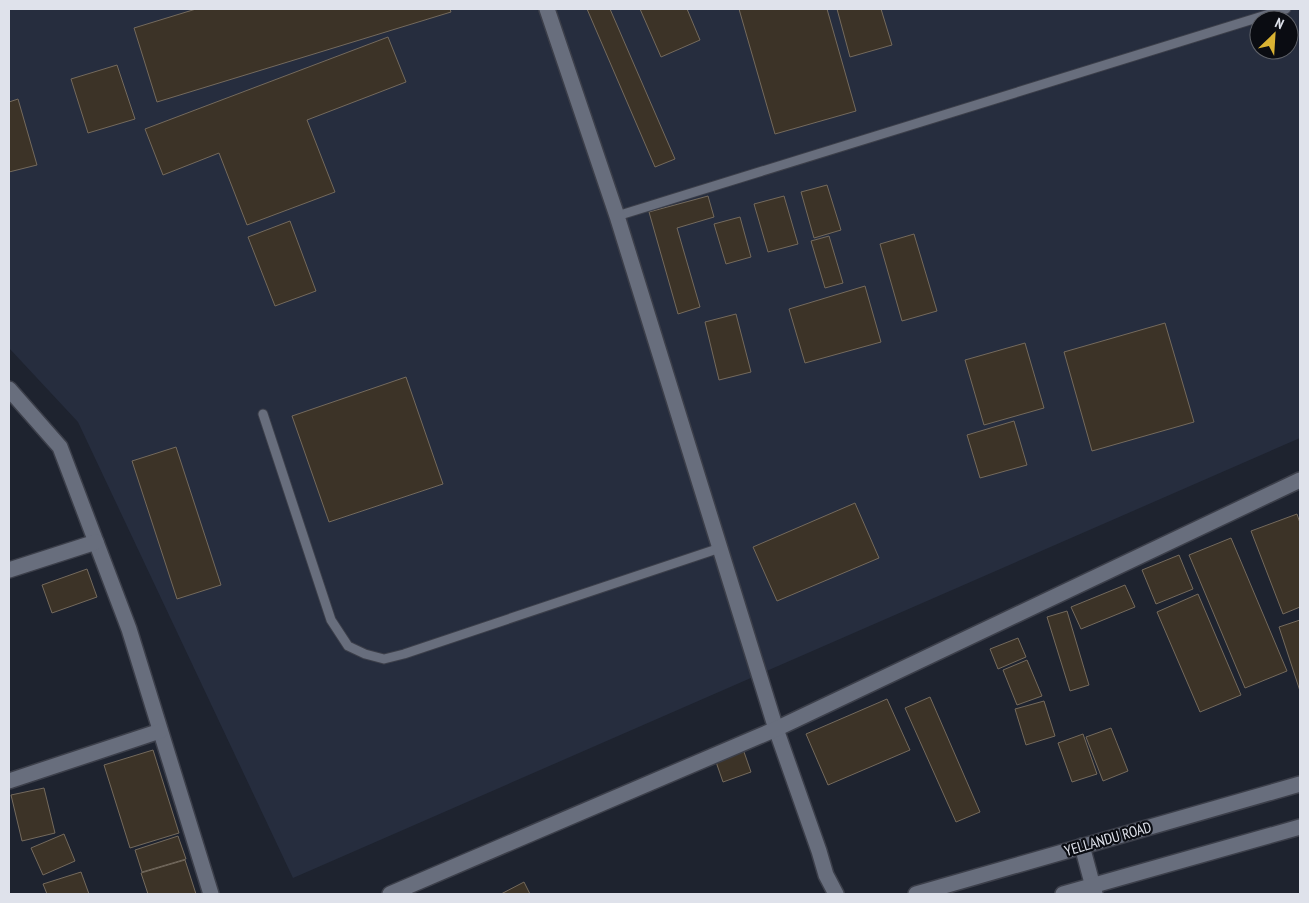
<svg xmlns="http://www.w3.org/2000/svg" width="1309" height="903" font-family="'PT Sans Narrow',sans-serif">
	<rect width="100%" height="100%" fill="#1e232f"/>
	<path fill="#262d3e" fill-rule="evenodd" d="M9,9H1300V438L293,878L78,422L9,348ZM1259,20H1289V50H1259Z"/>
	<g fill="#3c3327" stroke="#746a5d">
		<path d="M196,9H450L451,12L157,102L134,28Z"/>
		<path d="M587,9H610L675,159L655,167Z"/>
		<path d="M640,9H687L700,40L661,57Z"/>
		<path d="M739,9H827L856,111L775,134Z"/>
		<path d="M837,9H881L892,45L850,57Z"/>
		<path d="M388,37L406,82L307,120L335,192L247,225L219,153L163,175L145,129Z"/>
		<path d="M117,65L135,119L88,133L71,79Z"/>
		<path d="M18,99L37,165L9,172V102Z"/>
		<path d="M827,185L841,230L814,238L801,192Z"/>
		<path d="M708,196L714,217L677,228L700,307L678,314L649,212Z"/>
		<path d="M784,196L798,244L768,252L754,204Z"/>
		<path d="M740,217L751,257L726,264L714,224Z"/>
		<path d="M290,221L316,291L275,306L248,237Z"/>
		<path d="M914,234L937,311L902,321L880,244Z"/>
		<path d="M829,236L843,283L825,288L811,241Z"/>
		<path d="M865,286L881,342L805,363L789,309Z"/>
		<path d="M736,314L751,372L719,380L705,322Z"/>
		<path d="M1165,323L1194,422L1092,451L1064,352Z"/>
		<path d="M1025,343L1044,408L984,425L965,360Z"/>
		<path d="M406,377L443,484L329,522L292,416Z"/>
		<path d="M1014,421L1027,465L980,478L967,435Z"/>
		<path d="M176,447L221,585L177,599L132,461Z"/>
		<path d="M855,503L879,558L777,601L753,547Z"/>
		<path d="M1297,514L1300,523V607L1283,614L1251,531Z"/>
		<path d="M1231,538L1287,671L1245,688L1189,555Z"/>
		<path d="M1179,555L1193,589L1156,604L1142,570Z"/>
		<path d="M87,569L97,597L52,613L42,585Z"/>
		<path d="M1125,585L1135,607L1081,629L1071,607Z"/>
		<path d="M1198,594L1241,695L1200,712L1157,612Z"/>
		<path d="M1067,611L1089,685L1070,691L1047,617Z"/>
		<path d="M1300,620V691L1279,627Z"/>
		<path d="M1018,638L1026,657L998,669L990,649Z"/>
		<path d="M1027,660L1042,696L1017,705L1003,670Z"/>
		<path d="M930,697L980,812L956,822L905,708Z"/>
		<path d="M887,699L910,750L828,785L806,734Z"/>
		<path d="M1044,701L1055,736L1026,745L1015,709Z"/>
		<path d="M1111,728L1128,771L1103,781L1086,737Z"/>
		<path d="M1083,734L1097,774L1072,782L1058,743Z"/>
		<path d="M743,749L751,772L723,782L715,759Z"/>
		<path d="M153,750L179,833L130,848L104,765Z"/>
		<path d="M44,788L55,833L22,841L11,795Z"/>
		<path d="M64,834L75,861L43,875L31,848Z"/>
		<path d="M178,836L186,859L142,872L135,850Z"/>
		<path d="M185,860L196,894H148L141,873Z"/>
		<path d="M81,872L89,894H47L43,884Z"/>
		<path d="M524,882L530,894H501Z"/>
	</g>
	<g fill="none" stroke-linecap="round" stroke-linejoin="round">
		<defs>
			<g id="service">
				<path d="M617,216L1286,9"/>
				<path d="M263,414L331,620L348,646L365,654L384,659L404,654L720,548"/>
			</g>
			<g id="minor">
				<path d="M547,9L617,216L776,729L819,851L826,875L836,894"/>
				<path d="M9,389L60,447L129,629L211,894"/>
				<path d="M9,570L96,542"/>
				<path d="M9,781L160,731"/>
				<path d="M1082,846L1095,894"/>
				<path d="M390,894L776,729L1300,480"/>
			</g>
			<g id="secondary">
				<path d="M916,894L1300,784"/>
				<path d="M1063,894L1300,827"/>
			</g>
		</defs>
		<use href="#service" stroke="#3c3f4a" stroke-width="11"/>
		<use href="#minor" stroke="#3c3f4a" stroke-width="18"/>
		<use href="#secondary" stroke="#3c3f4a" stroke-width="18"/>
		<use href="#service" stroke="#686e7d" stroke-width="9"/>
		<use href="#minor" stroke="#686e7d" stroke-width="15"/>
		<use href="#secondary" stroke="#686e7d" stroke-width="15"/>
	</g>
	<g text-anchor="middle" stroke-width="4.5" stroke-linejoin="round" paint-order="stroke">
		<g font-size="15" fill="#dfe2eb" stroke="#0a0c12">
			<text transform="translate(1108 839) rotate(-16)" y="5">YELLANDU ROAD</text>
		</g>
	</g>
	<rect width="1309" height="903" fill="none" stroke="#dfe2eb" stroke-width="20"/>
	<g transform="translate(1274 35) rotate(25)"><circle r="24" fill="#0a0c12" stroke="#5f6269"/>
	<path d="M0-4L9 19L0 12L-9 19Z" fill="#dab333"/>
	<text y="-8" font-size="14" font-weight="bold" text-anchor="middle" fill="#dfe2eb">N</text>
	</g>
</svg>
